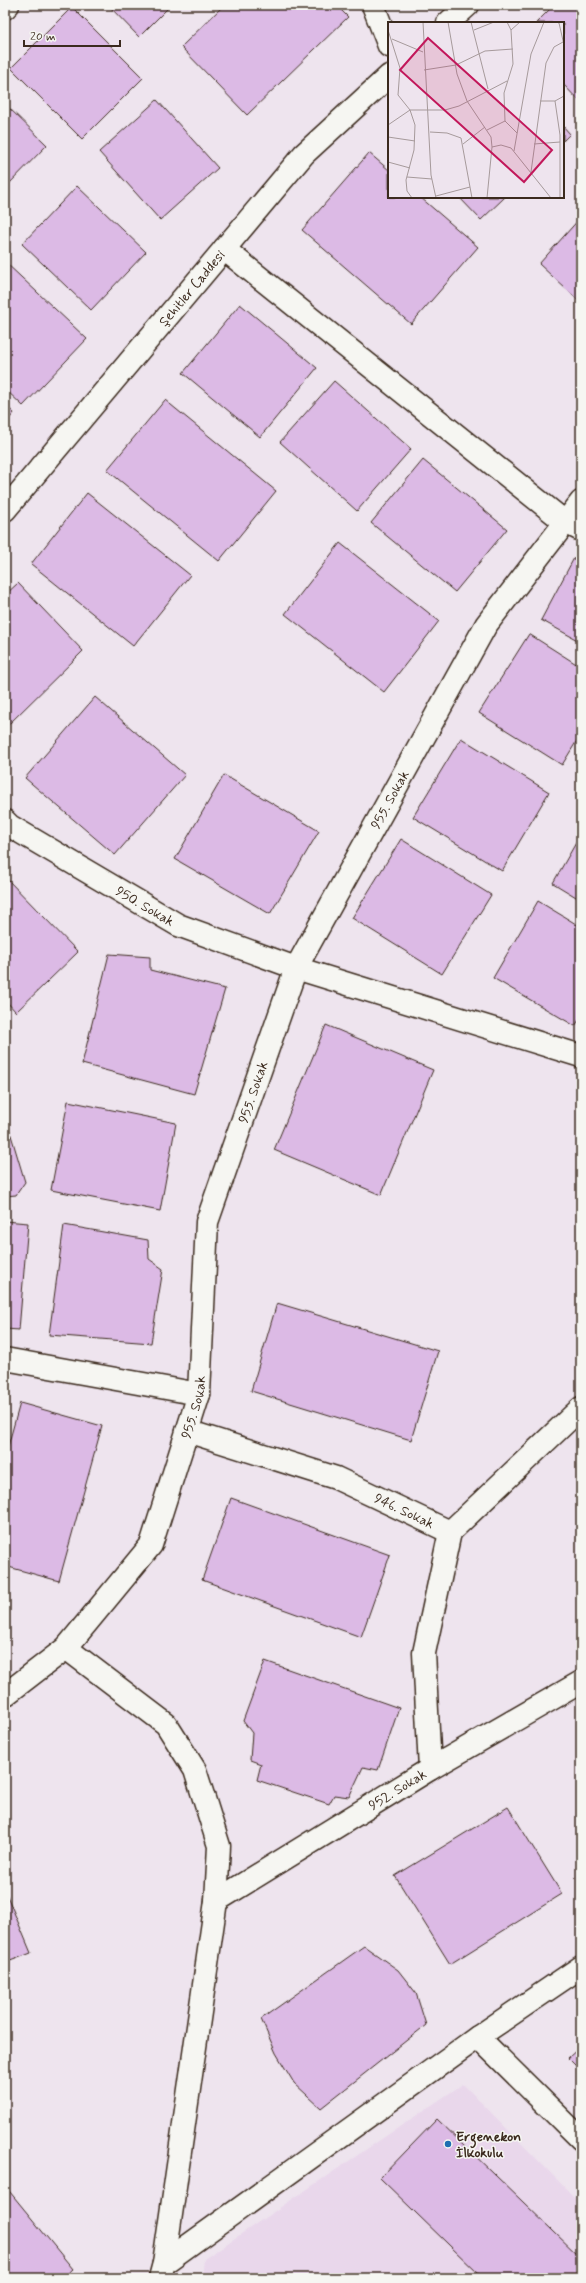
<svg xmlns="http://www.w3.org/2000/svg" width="586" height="2283" font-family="Mynerve,sans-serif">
	<rect width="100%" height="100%" fill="#eee4ee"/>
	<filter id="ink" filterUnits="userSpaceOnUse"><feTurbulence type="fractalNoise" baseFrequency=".025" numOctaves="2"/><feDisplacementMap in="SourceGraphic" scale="8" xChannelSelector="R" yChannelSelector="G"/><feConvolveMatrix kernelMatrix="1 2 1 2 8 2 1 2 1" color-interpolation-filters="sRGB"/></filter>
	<g filter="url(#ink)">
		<path fill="#e9d7eb" d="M463,2084L581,2204V2278H202L204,2259Z"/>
		<g fill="#dcbae5" stroke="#3b2a1e">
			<path d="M108,5H171L139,37Z"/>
			<path d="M224,5H336L348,17L247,115L181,47Z"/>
			<path d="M554,5H581V103L563,84V23H536Z"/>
			<path d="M72,7L143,78L82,139L11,68Z"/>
			<path d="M157,100L218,168L160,220L99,152Z"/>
			<path d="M5,104L47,145L5,188Z"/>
			<path d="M563,126L570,134L563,141Z"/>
			<path d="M369,153L389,170V197H420L478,247L411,324L302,230Z"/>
			<path d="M77,186L146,252L91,310L22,244Z"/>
			<path d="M459,197H505L481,220Z"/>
			<path d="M581,217V303L539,264Z"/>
			<path d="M5,262L87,339L23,406L5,389Z"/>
			<path d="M240,304L317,368L260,437L183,373Z"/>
			<path d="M334,381L411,449L357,511L280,442Z"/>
			<path d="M165,400L276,491L219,561L107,470Z"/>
			<path d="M5,405L14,413L5,424Z"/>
			<path d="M423,460L507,529L455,592L371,523Z"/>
			<path d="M87,493L190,575L133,646L31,564Z"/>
			<path d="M340,543L439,621L384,692L285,614Z"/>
			<path d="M574,558L581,562V642L541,620Z"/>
			<path d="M18,583L83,651L5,728V595Z"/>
			<path d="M529,634L581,667V734L562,765L479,713Z"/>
			<path d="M95,697L185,775L115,855L25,778Z"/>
			<path d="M461,738L549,792L502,871L413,817Z"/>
			<path d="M224,775L319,831L270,914L175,859Z"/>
			<path d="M581,834V900L553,883Z"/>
			<path d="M401,839L491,895L442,974L352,918Z"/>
			<path d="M5,877L78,952L16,1012L5,1000Z"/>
			<path d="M538,901L581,927V1017L575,1026L493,978Z"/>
			<path d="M109,954L150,957V970L225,989L194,1094L82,1064Z"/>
			<path d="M326,1025L433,1070L381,1195L274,1150Z"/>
			<path d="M68,1101L176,1123L160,1211L51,1190Z"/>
			<path d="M5,1115L25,1182L16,1195L5,1196Z"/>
			<path d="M5,1221L28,1223L19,1330L5,1329Z"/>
			<path d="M64,1225L148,1240L149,1259L163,1269L151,1343L49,1335Z"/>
			<path d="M277,1303L438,1351L411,1440L251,1391Z"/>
			<path d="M20,1403L102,1426L59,1581L5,1566V1457Z"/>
			<path d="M231,1498L390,1555L361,1637L202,1580Z"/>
			<path d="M265,1661L399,1708L378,1770L363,1767L349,1797L334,1795L329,1804L257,1780L261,1764L250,1760L252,1733L243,1721Z"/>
			<path d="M508,1807L562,1894L450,1964L395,1876Z"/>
			<path d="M5,1891L31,1953L5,1963Z"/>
			<path d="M364,1946L398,1970L416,1993L426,2025L321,2108L294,2083L276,2053L261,2019Z"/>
			<path d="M581,2046V2071L568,2058Z"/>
			<path d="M437,2119L581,2258V2278H483L380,2178Z"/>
			<path d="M5,2186L73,2269L63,2278H5Z"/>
		</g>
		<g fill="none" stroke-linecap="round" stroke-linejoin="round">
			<defs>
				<g id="minor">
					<path d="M373,5L389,46"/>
					<path d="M5,8L8,5"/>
					<path d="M448,23L468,5"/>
					<path d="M224,249L565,522L581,530"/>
					<path id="s1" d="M5,510L304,154L389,76"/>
					<path id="s2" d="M5,821L10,826L178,925L296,968L581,1056"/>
					<path d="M5,1359L199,1394"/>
					<path id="s3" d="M187,1431L336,1478L450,1532L581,1408"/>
					<path d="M66,1648L166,1724L195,1770L219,1846L216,1901L164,2263L160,2278"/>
					<path id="s4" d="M5,1695L66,1648L151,1545L199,1394L207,1222L296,968L486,625L581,502"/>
					<path d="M430,1769L424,1653L450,1532"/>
					<path id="s5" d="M216,1901L430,1769L581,1682"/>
					<path d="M478,2037L581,2139"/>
					<path d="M164,2263L478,2037L581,1967"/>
				</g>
			</defs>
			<use href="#minor" stroke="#3b2a1e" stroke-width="25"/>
			<use href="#minor" stroke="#f6f6f2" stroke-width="22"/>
		</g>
	</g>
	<circle fill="#1f6fb2" stroke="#f6f6f2" stroke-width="1.5" cx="448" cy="2144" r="4"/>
	<g text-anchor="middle" stroke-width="3" stroke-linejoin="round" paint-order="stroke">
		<g font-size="14" fill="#3b2a1e" stroke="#f6f6f2">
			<text dy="5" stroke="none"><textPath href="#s1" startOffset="290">Şehitler Caddesi</textPath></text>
			<text dy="5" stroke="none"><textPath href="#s4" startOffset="1003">955. Sokak</textPath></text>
			<text dy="5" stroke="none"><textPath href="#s2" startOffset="164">950. Sokak</textPath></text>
			<text dy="5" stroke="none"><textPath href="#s4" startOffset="679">955. Sokak</textPath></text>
			<text dy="5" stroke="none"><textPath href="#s4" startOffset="355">955. Sokak</textPath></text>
			<text dy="5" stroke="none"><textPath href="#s3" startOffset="232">946. Sokak</textPath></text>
			<text dy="5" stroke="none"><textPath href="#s5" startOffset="213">952. Sokak</textPath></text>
		</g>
		<g font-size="14" font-weight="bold" fill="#3b2a1e" stroke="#f6f6f2" text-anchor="start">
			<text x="456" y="2141">Ergenekon<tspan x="456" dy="16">İlkokulu</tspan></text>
		</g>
	</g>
	<g transform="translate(388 22)">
		<rect width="176" height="176" fill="#eee4ee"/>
		<path fill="none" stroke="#a69a9b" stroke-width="1" d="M35,0L43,153L48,176M60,0L69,52L79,79L103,115L104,125L99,176M83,0L100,67M168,0L171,1L176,23M0,8L12,46L10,73L22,88L27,103L26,128L18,158L19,169L24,176M86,8L106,0M123,8L132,0M4,17L35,30M36,48L68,43L97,29L125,27M152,79H167L176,74M167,79L172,113V176M117,99L129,111M0,103L22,88H57L71,84L119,59M99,108L117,99L116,71L125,42L123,8L119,0M42,110L59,111L73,116L84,176M0,115L27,119M75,122L97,105M146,122L172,120M104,125L113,123L123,126L163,176M126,129L143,32L156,0M0,140L22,146M143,150L158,41L166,25L175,20M19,155L44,157M48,174L82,165"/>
		<path fill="#c2185b" fill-opacity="0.15" stroke="#c2185b" stroke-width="2" d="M40,16L164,128L136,160L12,48Z"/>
		<rect width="176" height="176" fill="none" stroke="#3b2a1e" stroke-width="2"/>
	</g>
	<rect width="586" height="2283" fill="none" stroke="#f6f6f2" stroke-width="20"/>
	<rect x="10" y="10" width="566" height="2263" fill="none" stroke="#3b2a1e" stroke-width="1.5" filter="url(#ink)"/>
	<path d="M24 40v6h96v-6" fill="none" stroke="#3b2a1e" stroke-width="2"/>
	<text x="30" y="40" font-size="12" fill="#3b2a1e" stroke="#f6f6f2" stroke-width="3" paint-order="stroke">20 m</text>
</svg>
